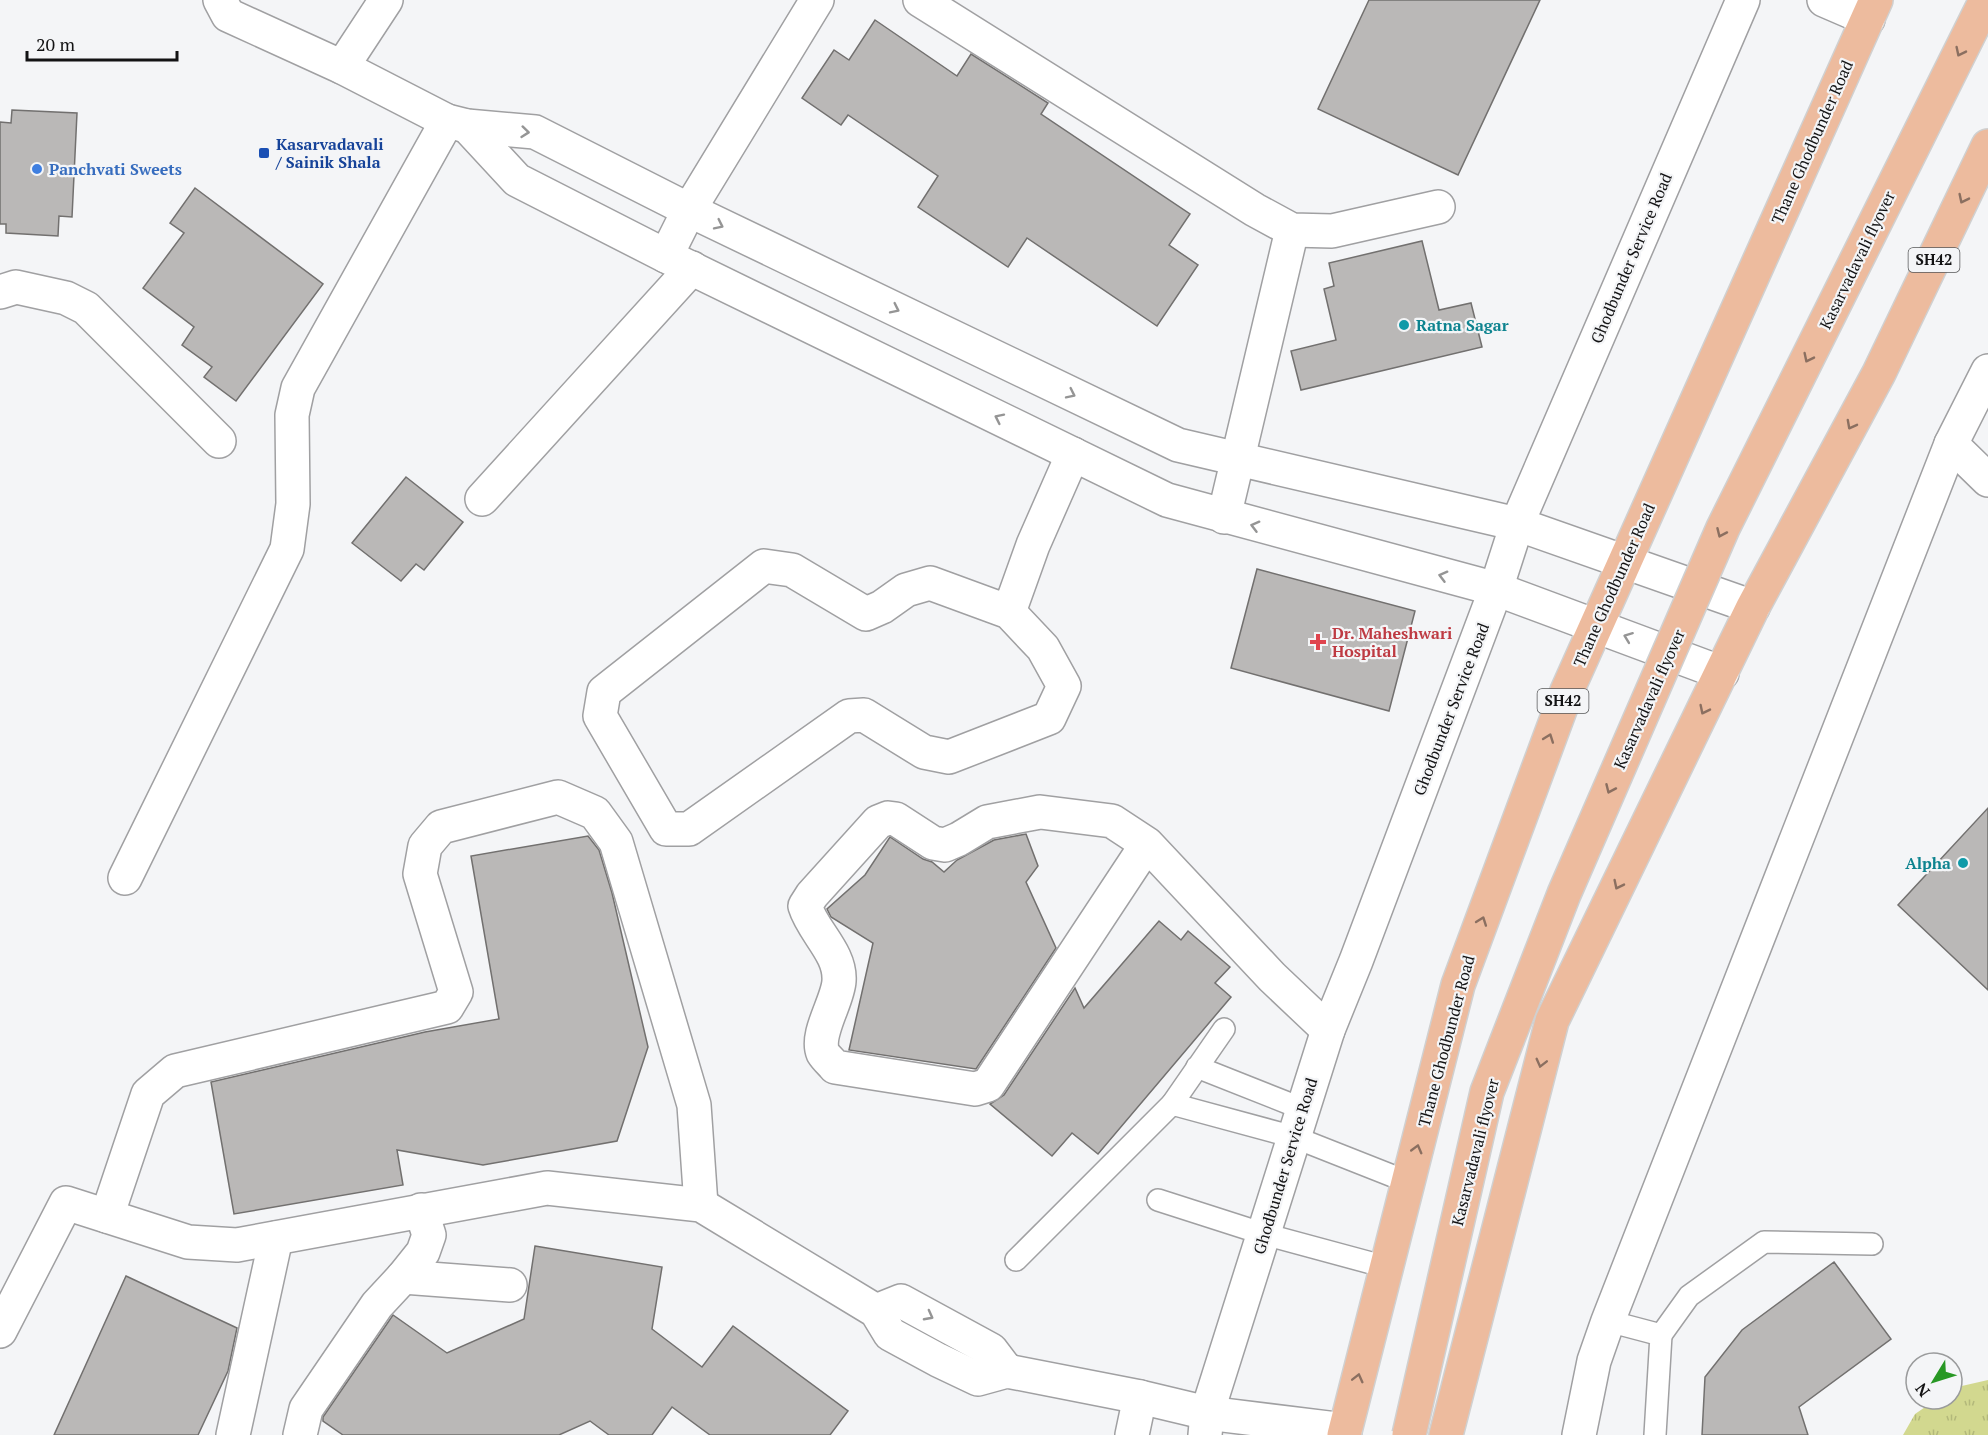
<svg xmlns="http://www.w3.org/2000/svg" width="1988" height="1435" font-family="'PT Serif',serif">
	<defs>
		<pattern id="grass-tufts" width="24" height="20" patternUnits="userSpaceOnUse" patternTransform="scale(1.5)"><rect width="24" height="20" fill="#d2d88f"/><path d="M3 7l-1-3M5 7V3M7 7l1-3M15 17l-1-3M17 17v-4M19 17l1-3" fill="none" stroke="#b3b87a"/></pattern>
	</defs>
	<rect width="100%" height="100%" fill="#f4f5f7"/>
	<path fill="url(#grass-tufts)" d="M1988,1380V1435H1903L1915,1414L1937,1399H1952L1953,1388Z"/>
	<g fill="#bab8b7" stroke="#72706f" stroke-width="1.5">
		<path d="M1369,0H1540L1458,175L1318,109Z"/>
		<path d="M875,20L957,76L971,54L1048,103L1041,114L1190,214L1169,245L1198,265L1157,326L1027,238L1008,267L918,207L938,176L848,115L841,125L802,98L834,50L849,60Z"/>
		<path d="M12,110L77,113L72,217L59,216L58,236L6,233V224H0V122L11,123Z"/>
		<path d="M195,188L323,284L236,401L204,377L212,367L182,345L194,327L143,288L184,233L170,223Z"/>
		<path d="M1422,241L1439,310L1471,303L1482,347L1301,390L1291,351L1336,340L1324,289L1334,286L1329,263Z"/>
		<path d="M406,477L463,522L424,570L416,564L401,581L352,543Z"/>
		<path d="M1257,569L1415,611L1389,711L1231,668Z"/>
		<path d="M1988,808V990L1898,905Z"/>
		<path d="M1026,834L1038,866L1026,882L1056,948L976,1069L849,1050L873,943L831,917L827,909L865,875L890,837L923,859L932,862L944,872L957,860L994,840Z"/>
		<path d="M588,836L599,850L612,893L648,1047L617,1141L483,1165L397,1150L403,1185L234,1214L211,1082L425,1032L499,1019L471,856Z"/>
		<path d="M1159,921L1181,940L1188,931L1230,967L1215,983L1231,997L1098,1154L1072,1133L1052,1156L990,1104L1004,1095L1075,988L1084,1008Z"/>
		<path d="M535,1246L662,1267L652,1329L702,1367L733,1326L848,1411L830,1435H710L672,1407L652,1435H609L590,1421L559,1435H343L323,1421V1417L393,1315L447,1353L524,1319Z"/>
		<path d="M1834,1262L1891,1339L1799,1407L1808,1435H1702L1705,1377L1742,1330Z"/>
		<path d="M126,1276L237,1328L228,1371L198,1435H54Z"/>
	</g>
	<g fill="none" stroke-linecap="round" stroke-linejoin="round">
		<defs>
			<g id="service">
				<path d="M1197,1067L1303,1109"/>
				<path d="M1172,1104L1224,1029"/>
				<path d="M1158,1200L1264,1234L1386,1267"/>
				<path d="M1016,1260L1172,1104L1294,1137L1408,1182"/>
				<path d="M1608,1321L1661,1335L1655,1435"/>
				<path d="M1661,1335L1689,1296L1764,1242L1872,1244"/>
			</g>
			<g id="minor">
				<path d="M920,0L1255,210L1292,230L1332,231L1438,207"/>
				<path d="M1824,0L1868,19"/>
				<path d="M342,67L386,0"/>
				<path d="M666,256L689,210L817,0"/>
				<path d="M0,292L16,287L66,298L86,308L219,441"/>
				<path d="M1951,444L1988,480"/>
				<path d="M482,499L692,268"/>
				<path d="M1224,517L1292,230"/>
				<path d="M1009,612L930,583L906,590L882,607L866,614L792,570L764,566L604,692L600,716L666,829H689L849,716L864,715L924,752L949,757L1049,718L1064,686L1043,648L1009,612L1033,545L1073,454"/>
				<path d="M1147,844L988,1085L975,1089L835,1067C832,1063 826,1058 823,1053C815,1034 838,1001 839,981C841,953 813,932 805,906L812,895L878,822L888,818L896,819L933,843L945,845L959,839L987,822L1040,812L1112,821L1147,844L1272,977L1328,1030"/>
				<path d="M125,878L287,549L293,504L292,415L298,388L447,121"/>
				<path d="M107,1216L148,1094L175,1071L447,1007L456,992L420,874L425,846L441,827L558,797L595,813L616,842L694,1105L701,1205"/>
				<path d="M403,1277L510,1285"/>
				<path d="M876,1311L901,1301L991,1350L1007,1371"/>
				<path d="M0,1331L66,1203L188,1242L237,1245L547,1188L701,1205L876,1311L890,1334L938,1360L978,1379L1007,1371L1140,1397L1207,1413L1345,1430"/>
				<path d="M233,1435L276,1238"/>
				<path d="M300,1435L306,1409L377,1305L403,1277L423,1252L429,1235L421,1210"/>
				<path d="M1132,1435L1140,1397"/>
			</g>
			<g id="tertiary">
				<path d="M220,0L228,15L342,67L447,121L467,126L535,132L689,210L1178,445L1517,524L1753,607"/>
				<path d="M467,126L517,180L666,256L1167,500L1496,589L1722,673"/>
				<path d="M1205,1435L1207,1413L1328,1030L1356,961L1496,589L1517,524L1743,0"/>
				<path d="M1579,1435L1594,1361L1608,1321L1951,444L1988,371"/>
			</g>
			<g id="primary">
				<path d="M1344,1435L1458,985L1567,691L1876,0"/>
				<path d="M1446,1435L1552,1021L1753,607L1879,373L1988,146"/>
			</g>
		</defs>
		<use href="#service" stroke="#a0a0a2" stroke-width="24"/>
		<use href="#minor" stroke="#a0a0a2" stroke-width="36"/>
		<use href="#tertiary" stroke="#a0a0a2" stroke-width="36"/>
		<use href="#primary" stroke="#d0d0d0" stroke-width="36"/>
		<use href="#service" stroke="#fff" stroke-width="21"/>
		<use href="#minor" stroke="#fff" stroke-width="33"/>
		<use href="#tertiary" stroke="#fff" stroke-width="33"/>
		<use href="#primary" stroke="#edbb9e" stroke-width="33"/>
		<defs>
			<path id="primary-bridge" d="M1409,1435L1487,1092L1564,894L1723,528L1986,0"/>
		</defs>
		<use href="#primary-bridge" stroke="#d0d0d0" stroke-width="36" stroke-linecap="butt"/>
		<use href="#primary-bridge" stroke="#edbb9e" stroke-width="33"/>
	</g>
	<defs><path id="oneway-chevron" d="M-2-3.5L2.5 0L-2 3.5" fill="none" stroke-width="1.6" stroke-linecap="round" stroke-linejoin="round" transform="scale(1.5)"/></defs>
	<g stroke="#8b6f60">
		<use href="#oneway-chevron" transform="translate(1960 52) rotate(116)"/>
		<use href="#oneway-chevron" transform="translate(1963 199) rotate(116)"/>
		<use href="#oneway-chevron" transform="translate(1808 358) rotate(116)"/>
		<use href="#oneway-chevron" transform="translate(1851 425) rotate(118)"/>
		<use href="#oneway-chevron" transform="translate(1721 533) rotate(114)"/>
		<use href="#oneway-chevron" transform="translate(1704 710) rotate(116)"/>
		<use href="#oneway-chevron" transform="translate(1549 738) rotate(-70)"/>
		<use href="#oneway-chevron" transform="translate(1610 789) rotate(114)"/>
		<use href="#oneway-chevron" transform="translate(1618 885) rotate(116)"/>
		<use href="#oneway-chevron" transform="translate(1482 921) rotate(-70)"/>
		<use href="#oneway-chevron" transform="translate(1541 1063) rotate(104)"/>
		<use href="#oneway-chevron" transform="translate(1417 1149) rotate(-75)"/>
		<use href="#oneway-chevron" transform="translate(1358 1378) rotate(-76)"/>
	</g>
	<g stroke="#959595">
		<use href="#oneway-chevron" transform="translate(525 132) rotate(6)"/>
		<use href="#oneway-chevron" transform="translate(719 225) rotate(26)"/>
		<use href="#oneway-chevron" transform="translate(895 309) rotate(26)"/>
		<use href="#oneway-chevron" transform="translate(1071 394) rotate(26)"/>
		<use href="#oneway-chevron" transform="translate(999 418) rotate(-154)"/>
		<use href="#oneway-chevron" transform="translate(1255 526) rotate(-165)"/>
		<use href="#oneway-chevron" transform="translate(1443 576) rotate(-165)"/>
		<use href="#oneway-chevron" transform="translate(1628 637) rotate(-159)"/>
		<use href="#oneway-chevron" transform="translate(929 1316) rotate(28)"/>
	</g>
	<rect fill="#1a4fb4" stroke="#f4f5f7" stroke-width="2" x="258" y="147" width="12" height="12" rx="3"/>
	<circle fill="#3f7fe0" stroke="#f4f5f7" stroke-width="2" cx="37" cy="169" r="6"/>
	<g fill="#0f9aa8" stroke="#f4f5f7" stroke-width="2">
		<circle cx="1404" cy="325" r="6"/>
		<circle cx="1963" cy="863" r="6"/>
	</g>
	<path fill="#e0444e" stroke="#f4f5f7" stroke-width="2" d="M1315 633h6v6h6v6h-6v6h-6v-6h-6v-6h6z"/>
	<g text-anchor="middle" stroke-width="4.5" stroke-linejoin="round" paint-order="stroke">
		<g fill="#f4f5f7" stroke="#565758" stroke-width="1.5">
			<rect x="1908.5" y="248" width="51" height="24" rx="4.5"/>
			<rect x="1537.5" y="689" width="51" height="24" rx="4.5"/>
		</g>
		<g font-size="15" font-weight="bold" fill="#131314">
			<text x="1934" y="265">SH42</text>
			<text x="1563" y="706">SH42</text>
		</g>
		<g font-size="16" fill="#131314" stroke="#f4f5f7">
			<text transform="translate(1812 142) rotate(-66)" y="6">Thane Ghodbunder Road</text>
			<text transform="translate(1631 258) rotate(-67)" y="6">Ghodbunder Service Road</text>
			<text transform="translate(1857 260) rotate(-64)" y="6">Kasarvadavali flyover</text>
			<text transform="translate(1614 585) rotate(-66)" y="6">Thane Ghodbunder Road</text>
			<text transform="translate(1649 699) rotate(-66)" y="6">Kasarvadavali flyover</text>
			<text transform="translate(1451 709) rotate(-69)" y="6">Ghodbunder Service Road</text>
			<text transform="translate(1446 1041) rotate(-75)" y="6">Thane Ghodbunder Road</text>
			<text transform="translate(1475 1152) rotate(-76)" y="6">Kasarvadavali flyover</text>
			<text transform="translate(1285 1166) rotate(-73)" y="6">Ghodbunder Service Road</text>
		</g>
		<g font-size="16" font-weight="bold" fill="#164399" stroke="#f4f5f7" text-anchor="start">
			<text x="276" y="150">Kasarvadavali<tspan x="276" dy="18">/ Sainik Shala</tspan></text>
		</g>
		<g font-size="16" font-weight="bold" fill="#366cbe" stroke="#f4f5f7" text-anchor="start">
			<text x="49" y="175">Panchvati Sweets</text>
		</g>
		<g font-size="16" font-weight="bold" fill="#0d838f" stroke="#f4f5f7" text-anchor="start">
			<text x="1416" y="331">Ratna Sagar</text>
			<text x="1951" y="869" text-anchor="end">Alpha</text>
		</g>
		<g font-size="16" font-weight="bold" fill="#be3a42" stroke="#f4f5f7" text-anchor="start">
			<text x="1332" y="639">Dr. Maheshwari<tspan x="1332" dy="18">Hospital</tspan></text>
		</g>
	</g>
	<g transform="translate(1934 1381) rotate(232)"><circle r="28" fill="#f4f5f7" stroke="#9a9b9c" stroke-width="1.5"/>
	<path d="M0-4.5L10 22L0 15L-10 22Z" fill="#289824"/>
	<text y="-9" font-size="16" font-weight="bold" text-anchor="middle" fill="#131314">N</text>
	</g>
	<path d="M27 51v9h150v-9" fill="none" stroke="#131314" stroke-width="3"/>
	<text x="36" y="51" font-size="18" fill="#131314" stroke="#f4f5f7" stroke-width="4.5" paint-order="stroke">20 m</text>
</svg>
